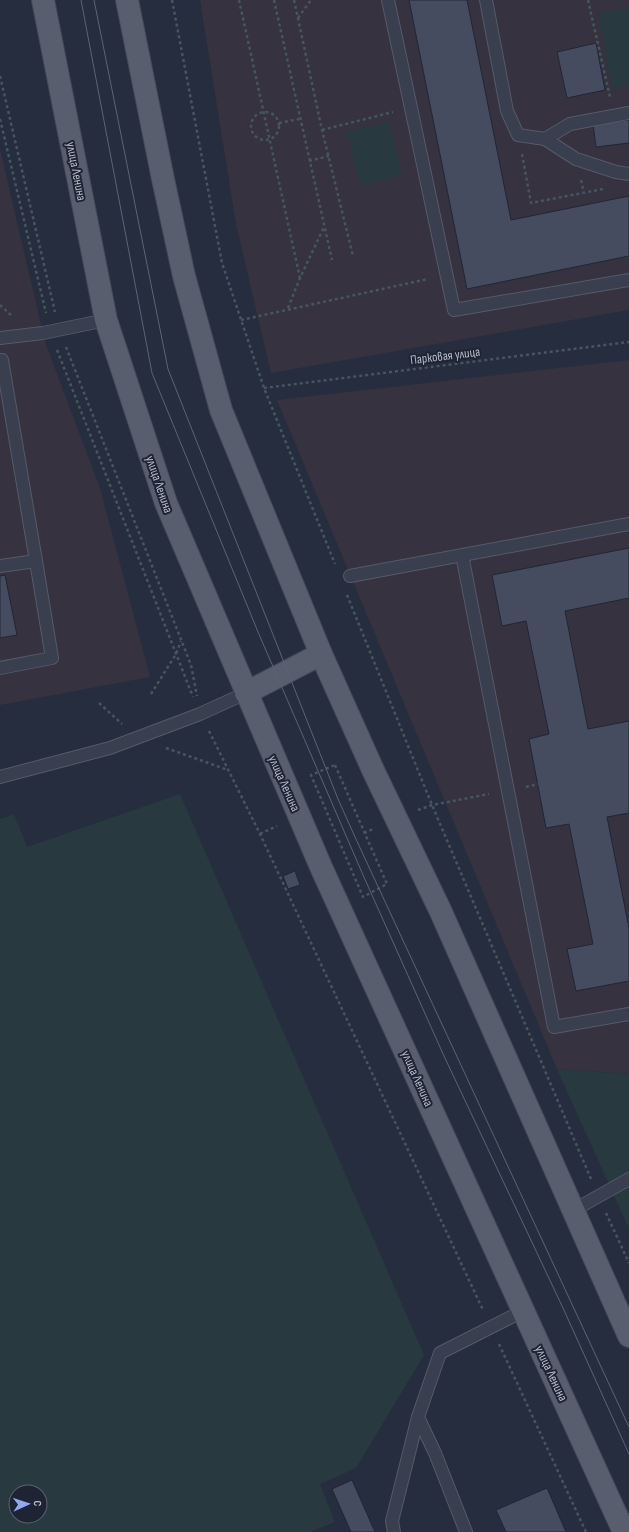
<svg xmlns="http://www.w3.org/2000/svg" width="629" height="1532" font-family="'Sofia Sans Condensed',sans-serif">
	<rect width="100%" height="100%" fill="#262d3f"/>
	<g fill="#363240" fill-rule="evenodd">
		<path d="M200,0H629V310L271,373L236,224ZM595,44L605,90L567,98L557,52Z"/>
		<path d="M0,149L45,342L100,488L150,677L0,705Z"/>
		<path d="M629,360V1074L557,1069L277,400Z"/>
	</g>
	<g fill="#283940" fill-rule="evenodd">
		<path d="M629,8V86L612,89L599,13Z"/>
		<path d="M389,122L402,176L360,186L347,132Z"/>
		<path d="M180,794L424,1355L356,1468L320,1484L335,1522L310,1532H0V819L14,814L27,847ZM16,1492H40V1516H16Z"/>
		<path d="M557,1069L629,1074V1229L621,1211Z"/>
	</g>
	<g fill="#454c60" stroke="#212636">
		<path d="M409,0H467L511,220L629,196V256L467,289Z"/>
		<path d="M596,43L605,90L567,98L557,52Z"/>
		<path d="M629,120V143L596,147L593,124Z"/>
		<path d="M629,548V598L565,611L588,729L629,721V813L607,817L629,928V981L576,991L567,949L593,944L569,824L546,828L529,739L549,734L526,621L502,626L492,575Z"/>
		<path d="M5,575L17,635L0,638V576Z"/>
		<path d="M295,871L300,885L288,889L283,876Z"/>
		<path d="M352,1480L375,1532H351L332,1489Z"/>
		<path d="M547,1488L566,1532H506L496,1510Z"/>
	</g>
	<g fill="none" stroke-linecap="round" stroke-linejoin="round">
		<defs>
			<g id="lane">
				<path d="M388,0L454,310L629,280"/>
				<path d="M486,0L507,111L518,135L545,139L576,159L616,172L629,174"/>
				<path d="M545,139L570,124L629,113"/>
				<path d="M0,338L43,333L106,320"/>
				<path d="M2,360L36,561"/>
				<path d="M462,555L554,1027L629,1014"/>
				<path d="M0,566L36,561L52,658L0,668"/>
				<path d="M350,576L629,524"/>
				<path d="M0,777L110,748L200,714L246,693"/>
				<path d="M574,1210L629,1179"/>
				<path d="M418,1417L435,1453L466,1532"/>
				<path d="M394,1532L392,1521L418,1417L440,1353L523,1311"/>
			</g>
			<g id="primary">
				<path d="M43,0L106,320L166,503L321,867L624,1532"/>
				<path d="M127,0L163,179L184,276L221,410L321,654L373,770L441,912L629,1336"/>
				<path d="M246,693L321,654"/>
			</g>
		</defs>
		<use href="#lane" stroke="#555a69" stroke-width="14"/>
		<use href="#primary" stroke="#444858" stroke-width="24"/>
		<g stroke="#46565d" stroke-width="2.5" stroke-dasharray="3 3" stroke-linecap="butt">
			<path d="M172,0L222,263L264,388L335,564"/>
			<path d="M239,0L300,278"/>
			<path d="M274,0L332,260"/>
			<path d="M294,0L322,130L353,256"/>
			<path d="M588,0L610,97"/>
			<path d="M298,18L311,0"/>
			<path d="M0,76L55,312"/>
			<circle cx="265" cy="126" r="14"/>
			<path d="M0,119L46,313"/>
			<path d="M279,123L299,119"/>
			<path d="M322,130L393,112"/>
			<path d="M522,154L531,203L603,189"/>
			<path d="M309,161L329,156"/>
			<path d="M581,180L584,193"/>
			<path d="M0,305L13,317"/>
			<path d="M288,308L300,278L324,227"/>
			<path d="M241,320L428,279"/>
			<path d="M66,347L191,665L197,696"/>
			<path d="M57,350L193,697"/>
			<path d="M264,388L629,342"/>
			<path d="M347,595L432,805L591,1179"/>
			<path d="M151,694L176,654L181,641"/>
			<path d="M99,703L122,724"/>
			<path d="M209,731L260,834L483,1310"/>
			<path d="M166,748L228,770"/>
			<path d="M335,765L387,884L363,897L311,775Z"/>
			<path d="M526,787L538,784"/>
			<path d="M418,810L432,805L489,794"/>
			<path d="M364,833L375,828"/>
			<path d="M260,834L277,826"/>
			<path d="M606,1213L629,1263"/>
			<path d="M499,1344L586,1532"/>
		</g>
		<use href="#lane" stroke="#3a3f4f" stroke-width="12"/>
		<use href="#primary" stroke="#585e6e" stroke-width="22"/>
		<g stroke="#5c6375" stroke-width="1">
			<path d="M81,0L152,373L258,632L363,875L444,1056L563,1308L629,1454"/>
			<path d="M94,0L168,369L338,799L355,837L629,1427"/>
		</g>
	</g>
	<g text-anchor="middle" stroke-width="4" stroke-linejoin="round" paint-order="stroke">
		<g font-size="13" fill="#b7bbc9" stroke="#1f2434">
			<text transform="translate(77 171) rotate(79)" y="5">улица Ленина</text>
			<text transform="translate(445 355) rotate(-7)" y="5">Парковая улица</text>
			<text transform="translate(160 484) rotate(71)" y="5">улица Ленина</text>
			<text transform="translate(285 783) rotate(66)" y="5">улица Ленина</text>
			<text transform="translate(418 1078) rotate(66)" y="5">улица Ленина</text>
			<text transform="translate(552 1373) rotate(65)" y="5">улица Ленина</text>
		</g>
	</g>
	<g transform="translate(28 1504) rotate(87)"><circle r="19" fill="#1f2434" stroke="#5c6070"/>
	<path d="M0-3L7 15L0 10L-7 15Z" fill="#91a7f3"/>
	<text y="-6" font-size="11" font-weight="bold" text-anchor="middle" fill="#b7bbc9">С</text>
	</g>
</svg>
